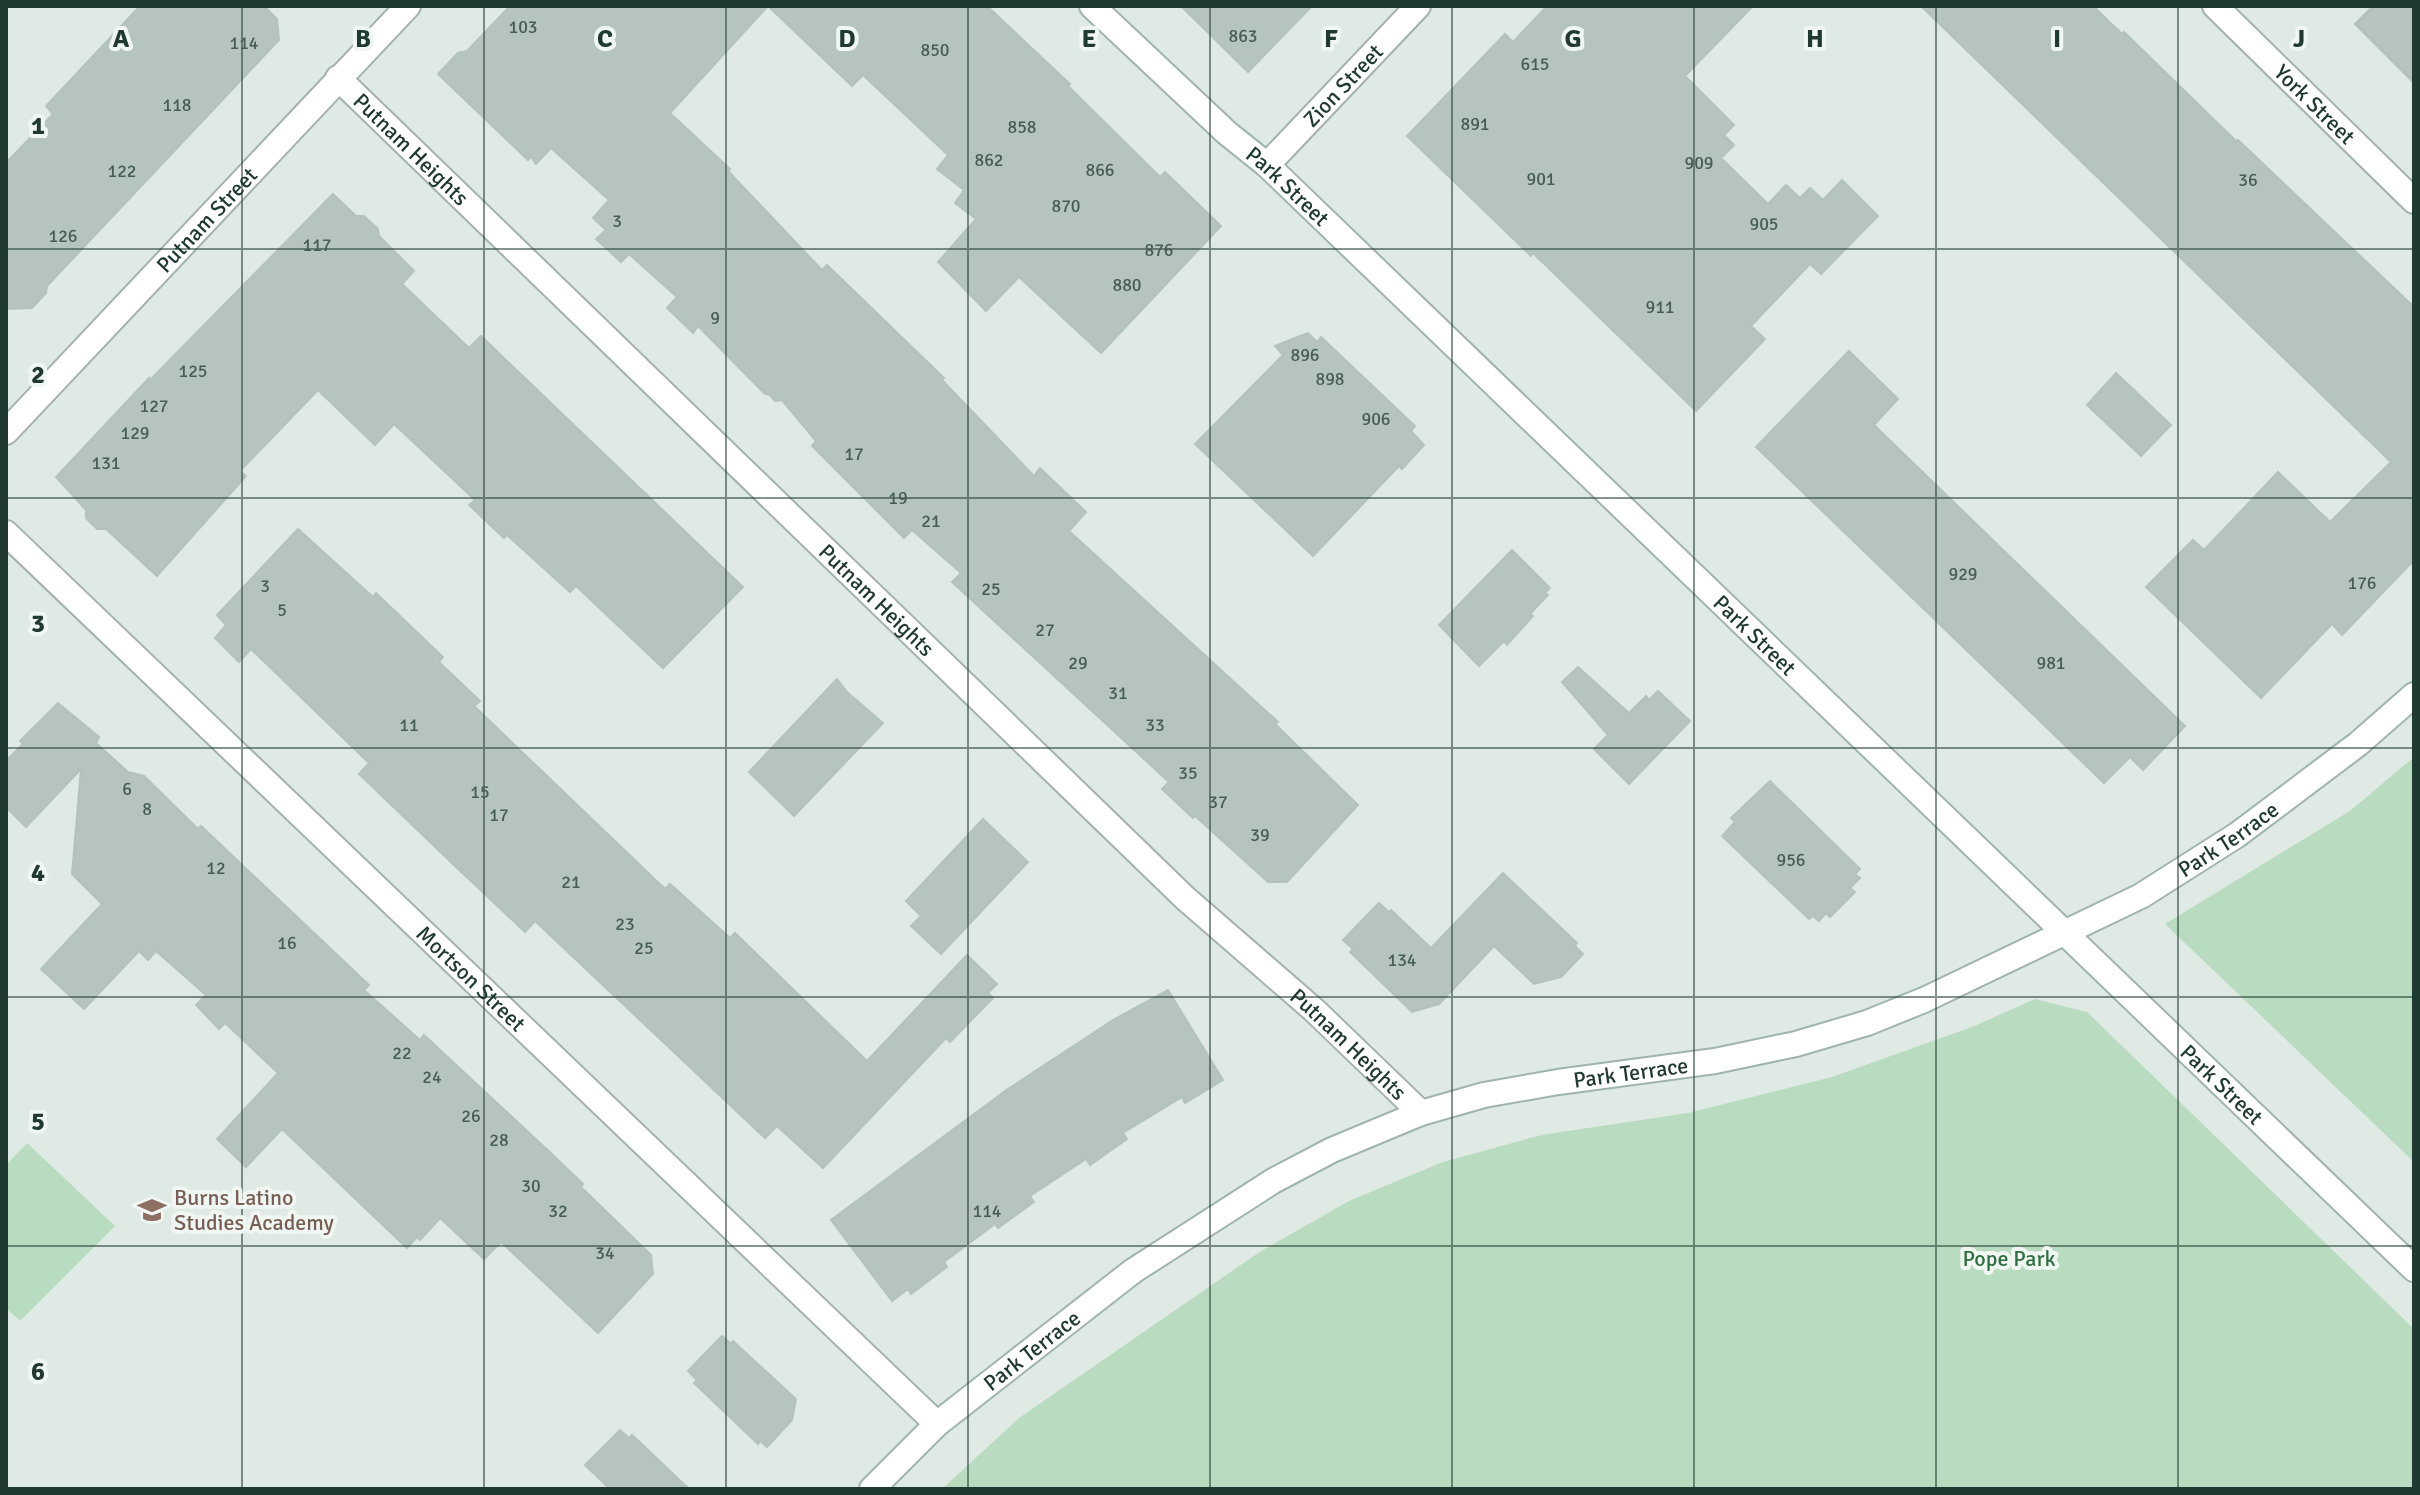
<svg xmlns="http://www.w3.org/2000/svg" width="2420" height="1495" font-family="Signika,sans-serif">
	<rect width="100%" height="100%" fill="#e0eae4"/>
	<g fill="#b9dbbf">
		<path d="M2414,757V1162L2165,924L2350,811Z"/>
		<path d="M2035,999L2087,1012L2414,1329V1489H942L1019,1418L1261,1251L1349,1201L1443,1162L1541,1135L1688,1113L1832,1077L1972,1027Z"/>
		<path d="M27,1143L115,1226L20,1321L6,1308V1165Z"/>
	</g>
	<g fill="#b5c5bd" stroke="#b3c3bb" stroke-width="2">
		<path d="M140,6H264L277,19L279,40L47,286L46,293L32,308L6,309V163L53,114L46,106Z"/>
		<path d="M510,6H768L670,113L730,169L728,171L822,270L827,265L944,378L942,380L1034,476L1040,468L1086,512L1069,531L1278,722L1275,724L1358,805L1287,882H1268L1195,816L1193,818L1162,789L1169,782L952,582L961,573L912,530L904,538L812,446L816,441L782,400L775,401L770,395L765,394L698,326L693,333L667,308L677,297L629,254L621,262L596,239L606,230L593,218L609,200L551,148L536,164L531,157L528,160L438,74L458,53L467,51Z"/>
		<path d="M768,6H987L1070,84L1068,86L1160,177L1165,172L1221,226L1101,353L1019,277L986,311L938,262L976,219L955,203L964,190L937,169L948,155L863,75L852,86Z"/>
		<path d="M1181,6H1312L1248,72Z"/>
		<path d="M1547,6H1753L1685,76L1734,125L1724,135L1734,145L1721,158L1768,204L1786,185L1800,198L1810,188L1823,200L1842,180L1878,216L1821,274L1810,264L1751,326L1765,339L1696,411L1533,253L1531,256L1407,136L1505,34L1513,42Z"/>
		<path d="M1921,6H2093L2122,34L2124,32L2237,142L2238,140L2414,307V560L2342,635L2332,624L2261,698L2146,587L2193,540L2204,550L2278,472L2330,522L2391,462Z"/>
		<path d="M2373,6H2414V83L2355,24Z"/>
		<path d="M333,194L356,216H364L378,229L379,236L414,271L402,284L469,348L481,336L743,587L663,668L576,586L570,592L507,535L504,538L469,505L475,500L394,424L375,445L318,390L240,471L246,476L157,576L106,529H97L86,518V510L56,477L149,378L150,380Z"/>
		<path d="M1308,333L1317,342L1321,337L1415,426L1411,431L1424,445L1402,469L1399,466L1313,556L1195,444L1283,355L1275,346Z"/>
		<path d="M1849,351L1898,399L1874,425L2185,726L2143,770L2130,757L2104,783L1756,447Z"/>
		<path d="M2116,373L2171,425L2141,456L2087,405Z"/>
		<path d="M298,529L373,597L376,593L443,657L439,662L480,701L474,706L665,889L670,884L730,938L735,933L867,1061L967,955L997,984L988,993L993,998L950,1042L946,1038L823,1168L777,1126L765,1138L535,921L525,932L454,865L359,774L369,763L251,649L239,662L215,638L226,625L217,615Z"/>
		<path d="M1512,550L1550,588L1545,593L1548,595L1530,614L1533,616L1507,645L1504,641L1479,666L1439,625Z"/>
		<path d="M1578,667L1629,713L1646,696L1649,700L1658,691L1690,721L1629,784L1594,749L1608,735L1562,682Z"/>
		<path d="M837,679L847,692L883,723L794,816L749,772Z"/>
		<path d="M58,703L99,737L96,743L128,772L144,776L198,829L201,826L369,985L364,990L420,1040L424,1035L555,1157L583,1184L581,1187L651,1255L653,1274L598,1333L501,1242L484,1259L440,1218L420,1240L417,1237L407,1248L282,1129L246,1167L217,1139L278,1073L225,1023L219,1029L196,1005L206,995L156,951L148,960L139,951L84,1009L41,969L102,904L72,874L81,769L26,827L6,807V761L23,744L20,741Z"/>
		<path d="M1770,781L1860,869L1855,874L1860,878L1850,888L1855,892L1830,917L1826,913L1819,921L1813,916L1809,919L1722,836L1735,822L1731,818Z"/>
		<path d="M983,819L1028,862L941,954L911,926L921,916L906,901Z"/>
		<path d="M1503,873L1577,943L1575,946L1583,954L1561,977L1534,984L1494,946L1439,1004L1412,1012L1350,952L1353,949L1343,940L1379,903L1389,912L1391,910L1431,948Z"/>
		<path d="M1168,990L1223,1080L1185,1103L1182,1097L1123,1133L1127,1139L1090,1165L1086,1159L1030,1196L1034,1202L998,1228L995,1224L944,1262L947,1267L911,1294L908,1289L892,1301L831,1220L1005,1091L1113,1020Z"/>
		<path d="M722,1336L731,1344L733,1341L796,1399L792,1420L767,1447L760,1441L758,1444L694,1383L697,1380L688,1371Z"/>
		<path d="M620,1430L629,1438L632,1435L689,1489H610L585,1465Z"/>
	</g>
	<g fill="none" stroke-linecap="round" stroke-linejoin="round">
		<defs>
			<g id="minor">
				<path id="s1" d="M2215,6L2414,201"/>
				<path id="s2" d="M338,78L1185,898L1314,1010L1421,1113"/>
				<path id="s3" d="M6,432L408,6"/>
				<path id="s4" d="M6,533L937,1424"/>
			</g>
			<g id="tertiary">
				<path id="s5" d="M1267,165L1418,6"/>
			</g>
			<g id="secondary">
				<path id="s6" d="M1092,6L1227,133L1267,165L2414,1269"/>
				<path id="s7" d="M872,1489L937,1424L1133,1271L1273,1181L1332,1150L1421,1113L1484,1095L1558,1082L1715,1061L1796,1044L1867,1023L1924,1000L2141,896L2237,835L2358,744L2414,695"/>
			</g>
		</defs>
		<use href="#minor" stroke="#a3b2ab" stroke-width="28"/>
		<use href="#tertiary" stroke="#a3b2ab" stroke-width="28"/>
		<use href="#secondary" stroke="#9fb5ab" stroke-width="28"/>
		<use href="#minor" stroke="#fff" stroke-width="24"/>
		<use href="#tertiary" stroke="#fff" stroke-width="24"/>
		<use href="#secondary" stroke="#fff" stroke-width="24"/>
	</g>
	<path fill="none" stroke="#213a31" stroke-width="2" stroke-opacity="0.55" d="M242,6V1489M484,6V1489M726,6V1489M968,6V1489M1210,6V1489M1452,6V1489M1694,6V1489M1936,6V1489M2178,6V1489M6,249H2414M6,498H2414M6,748H2414M6,997H2414M6,1246H2414"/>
	<defs>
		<symbol id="school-bare" viewBox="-9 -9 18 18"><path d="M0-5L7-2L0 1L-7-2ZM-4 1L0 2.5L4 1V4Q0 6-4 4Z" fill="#8d6e63" stroke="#f0f7f3" stroke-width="2.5" paint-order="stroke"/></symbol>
	</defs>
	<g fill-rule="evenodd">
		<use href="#school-bare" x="132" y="1190" width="40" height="40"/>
	</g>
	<g text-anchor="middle" stroke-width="8" stroke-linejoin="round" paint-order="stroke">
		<g font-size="18" fill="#465d54">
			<text x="523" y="33">103</text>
			<text x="1243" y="42">863</text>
			<text x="244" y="49">114</text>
			<text x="935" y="56">850</text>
			<text x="1535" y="70">615</text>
			<text x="177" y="111">118</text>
			<text x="1475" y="130">891</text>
			<text x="1022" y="133">858</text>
			<text x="989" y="166">862</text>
			<text x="1699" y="169">909</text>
			<text x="1100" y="176">866</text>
			<text x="122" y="177">122</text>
			<text x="1541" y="185">901</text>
			<text x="2248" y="186">36</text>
			<text x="1066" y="212">870</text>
			<text x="617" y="227">3</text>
			<text x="1764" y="230">905</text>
			<text x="63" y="242">126</text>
			<text x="317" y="251">117</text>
			<text x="1159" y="256">876</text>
			<text x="1127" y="291">880</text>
			<text x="1660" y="313">911</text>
			<text x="715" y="324">9</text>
			<text x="1305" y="361">896</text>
			<text x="193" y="377">125</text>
			<text x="1330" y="385">898</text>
			<text x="154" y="412">127</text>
			<text x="1376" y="425">906</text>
			<text x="135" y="439">129</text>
			<text x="854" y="460">17</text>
			<text x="106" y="469">131</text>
			<text x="898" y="504">19</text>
			<text x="931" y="527">21</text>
			<text x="1963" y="580">929</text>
			<text x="2362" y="589">176</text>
			<text x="265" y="592">3</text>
			<text x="991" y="595">25</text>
			<text x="282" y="616">5</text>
			<text x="1045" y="636">27</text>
			<text x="1078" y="669">29</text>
			<text x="2051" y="669">981</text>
			<text x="1118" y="699">31</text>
			<text x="409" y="731">11</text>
			<text x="1155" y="731">33</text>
			<text x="1188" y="779">35</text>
			<text x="127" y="795">6</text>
			<text x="480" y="798">15</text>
			<text x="1218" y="808">37</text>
			<text x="147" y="815">8</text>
			<text x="499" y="821">17</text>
			<text x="1260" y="841">39</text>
			<text x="1791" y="866">956</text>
			<text x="216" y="874">12</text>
			<text x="571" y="888">21</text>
			<text x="625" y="930">23</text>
			<text x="287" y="949">16</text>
			<text x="644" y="954">25</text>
			<text x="1402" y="966">134</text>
			<text x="402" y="1059">22</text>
			<text x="432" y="1083">24</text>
			<text x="471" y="1122">26</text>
			<text x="499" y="1146">28</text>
			<text x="531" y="1192">30</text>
			<text x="558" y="1217">32</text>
			<text x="987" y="1217">114</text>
			<text x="605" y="1259">34</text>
		</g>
		<g font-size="22" fill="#213a31" stroke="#f0f7f3">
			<text dy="8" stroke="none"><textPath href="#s5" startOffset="110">Zion Street</textPath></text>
			<text dy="8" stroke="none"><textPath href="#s1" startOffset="140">York Street</textPath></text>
			<text dy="8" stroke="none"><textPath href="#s2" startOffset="102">Putnam Heights</textPath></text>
			<text dy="8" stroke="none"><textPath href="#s6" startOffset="266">Park Street</textPath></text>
			<text dy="8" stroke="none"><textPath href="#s3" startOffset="292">Putnam Street</textPath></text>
			<text dy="8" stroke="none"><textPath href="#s2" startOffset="750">Putnam Heights</textPath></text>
			<text dy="8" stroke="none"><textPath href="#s6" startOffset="914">Park Street</textPath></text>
			<text dy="8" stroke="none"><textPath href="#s7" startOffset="1532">Park Terrace</textPath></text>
			<text dy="8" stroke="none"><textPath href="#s4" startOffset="644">Mortson Street</textPath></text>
			<text dy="8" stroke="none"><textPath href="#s2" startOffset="1398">Putnam Heights</textPath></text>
			<text dy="8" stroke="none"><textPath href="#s7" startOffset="884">Park Terrace</textPath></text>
			<text dy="8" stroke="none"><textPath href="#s6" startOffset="1562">Park Street</textPath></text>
			<text dy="8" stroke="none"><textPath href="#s7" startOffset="212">Park Terrace</textPath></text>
		</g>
		<g font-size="22" fill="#785e54" stroke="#f0f7f3" text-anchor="start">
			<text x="174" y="1205">Burns Latino<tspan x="174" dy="25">Studies Academy</tspan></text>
		</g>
		<g font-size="22" fill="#2e6e40" stroke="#f0f7f3">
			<text x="2009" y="1266">Pope Park</text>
		</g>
	</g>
	<g font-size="26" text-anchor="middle" font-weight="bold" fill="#213a31" stroke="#f0f7f3" stroke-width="8" stroke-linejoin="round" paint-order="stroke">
		<text x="121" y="47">A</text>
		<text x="363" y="47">B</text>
		<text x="605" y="47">C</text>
		<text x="847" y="47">D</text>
		<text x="1089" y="47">E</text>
		<text x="1331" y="47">F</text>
		<text x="1573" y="47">G</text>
		<text x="1815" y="47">H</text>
		<text x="2057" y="47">I</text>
		<text x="2299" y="47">J</text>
		<text x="38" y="134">1</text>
		<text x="38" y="383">2</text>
		<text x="38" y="632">3</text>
		<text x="38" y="881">4</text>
		<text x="38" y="1130">5</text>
		<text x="38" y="1380">6</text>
	</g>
	<rect width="2420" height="1495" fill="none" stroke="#213a31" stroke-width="16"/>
</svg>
